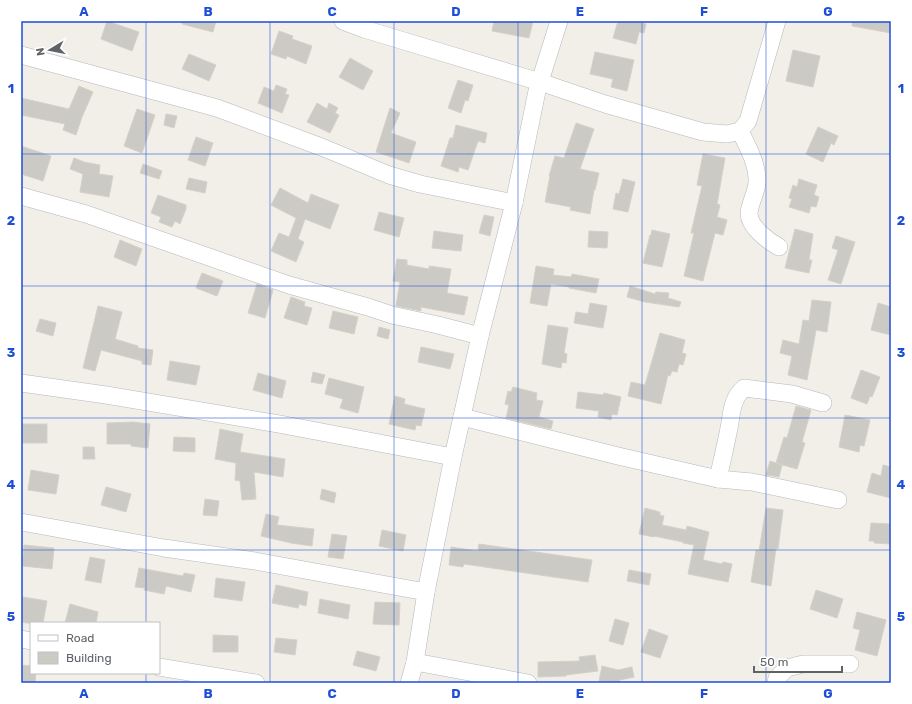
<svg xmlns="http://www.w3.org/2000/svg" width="912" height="704" font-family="Rubik,sans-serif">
	<rect width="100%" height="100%" fill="#f1efe8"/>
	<g fill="#cccac5" stroke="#d6d1c6">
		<path d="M107,21L139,32L132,51L101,39Z"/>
		<path d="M182,21H216L213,32L182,24Z"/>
		<path d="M494,21H533L529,38L492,31Z"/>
		<path d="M618,21H642V23L646,24L644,33L639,32L636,44L613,38Z"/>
		<path d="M852,21H891V33L852,26Z"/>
		<path d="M279,31L293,36L292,39L312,46L306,64L287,56L286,59L271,54Z"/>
		<path d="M793,50L820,56L813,87L786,81Z"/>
		<path d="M595,52L634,60L627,91L611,87L613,79L590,74Z"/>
		<path d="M189,54L216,65L209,81L182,69Z"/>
		<path d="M350,58L373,71L363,90L339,77Z"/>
		<path d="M458,80L473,85L468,101L465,100L461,113L448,108Z"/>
		<path d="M276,85L287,89L285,94L289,95L282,113L258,103L264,87L274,91Z"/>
		<path d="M79,86L93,92L82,117L76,135L63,130L65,124L21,115V98L69,109Z"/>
		<path d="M317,103L327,109L329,103L338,108L335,113L339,115L330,133L307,122Z"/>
		<path d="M390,108L400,113L391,133L416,142L409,163L376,152Z"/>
		<path d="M137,109L155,115L142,153L124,146Z"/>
		<path d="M166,114L177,116L174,128L164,125Z"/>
		<path d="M576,123L594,129L580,169L599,173L595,190H594L590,214L570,210L571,207L545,202L550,176H549L555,156L564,158Z"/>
		<path d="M456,125L487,133L485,143L478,141L468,170L459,167L458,172L441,166L450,138H453Z"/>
		<path d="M818,127L838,136L834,145L831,143L823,162L806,154Z"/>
		<path d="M196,137L213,143L205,166L188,160Z"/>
		<path d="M21,146L51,156L43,181L21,174Z"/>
		<path d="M703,154L725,158L717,204L720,205L717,217L727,220L723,235L715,233L703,281L684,276L694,233H691L702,186L697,185Z"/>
		<path d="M74,158L84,162L100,165L99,174L113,176L109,197L80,192L83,174L70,169Z"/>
		<path d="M143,164L162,171L159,179L140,173Z"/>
		<path d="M189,178L207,182L205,193L186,189Z"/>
		<path d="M623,179L635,182L628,212L613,209L616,193L619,194Z"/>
		<path d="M799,179L817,185L814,195L819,197L816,207L811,206L809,213L789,207L792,199L789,198L793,185L797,187Z"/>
		<path d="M280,188L308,203L311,194L339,205L330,229L305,219L298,239L304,242L296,262L271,251L279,233L289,237L296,218L271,205Z"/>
		<path d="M158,195L186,205V209L180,224L175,221L172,227L159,222L161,217L151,213Z"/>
		<path d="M379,212L404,218L399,237L374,230Z"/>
		<path d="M484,215L494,217L490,236L479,233Z"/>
		<path d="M795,229L813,234L809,260H812L809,273L785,268Z"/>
		<path d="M652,230L670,234L662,267L643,263L650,235H651Z"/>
		<path d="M434,231L463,235L461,251L432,248Z"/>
		<path d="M589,231L608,232L607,248L588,247Z"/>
		<path d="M836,236L855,242L841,284L828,280L838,250L832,248Z"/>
		<path d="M120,240L142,249L136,266L114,257Z"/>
		<path d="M397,259L407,260V265L429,269V266L451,269L447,293L468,297L464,315L421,307V311L396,306L400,282L393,281Z"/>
		<path d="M536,266L554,269L553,275L571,277L572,274L599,279L596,293L569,288V287L551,284L547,306L530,303Z"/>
		<path d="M202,273L223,281L217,296L196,288Z"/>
		<path d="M257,284L273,290L265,318L248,313Z"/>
		<path d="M630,286L655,294L656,292L669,293L668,298L681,302L679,307L645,302L627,297Z"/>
		<path d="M291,297L305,302L304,306L312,308L307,325L284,318Z"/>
		<path d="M812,300L831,302L827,332L816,330L807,380L788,375L792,356L780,353L783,340L799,344L803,320L809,321Z"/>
		<path d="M590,303L607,306L603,328L574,323L576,312L588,314Z"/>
		<path d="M878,303L891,307V335L871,330Z"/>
		<path d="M98,306L122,312L115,339L138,346V348L153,350L151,365L142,364V361L101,350L95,371L83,368Z"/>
		<path d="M333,311L358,317L354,334L329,328Z"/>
		<path d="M40,319L56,323L53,336L36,331Z"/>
		<path d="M548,325L568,328L564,353L567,354L566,363L562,362L561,368L542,364Z"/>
		<path d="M379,327L390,330L388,339L377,336Z"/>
		<path d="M660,333L685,340L682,353L686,354L683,365L679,364L677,372L672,371L670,376L668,375L661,404L628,396L631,382L645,385Z"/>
		<path d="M421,347L454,354L450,369L418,362Z"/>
		<path d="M170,361L200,366L196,385L167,380Z"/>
		<path d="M861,370L880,377L872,397L870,396L867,404L851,398Z"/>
		<path d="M313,372L325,375L322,384L311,382Z"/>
		<path d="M258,373L286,381L282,398L253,390Z"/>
		<path d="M329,378L364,387L358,413L340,408L343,399L325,394Z"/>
		<path d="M513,387L537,393L536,400L543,401L539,417L553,421L551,429L506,418L509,405L505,404L508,391L511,392Z"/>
		<path d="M578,392L603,395L604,393L621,397L617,415L612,414L611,420L598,417L599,411L576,408Z"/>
		<path d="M395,396L405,399L404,404L425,409L421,426L416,425L415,430L389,424Z"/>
		<path d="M796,406L811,410L802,442L805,443L797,469L776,463L784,437L787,438Z"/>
		<path d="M845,415L870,420L864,446L860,445L859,452L839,447Z"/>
		<path d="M133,422L150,424L148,448L131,446V444H107V423Z"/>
		<rect x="21" y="424" width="26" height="19"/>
		<path d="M220,429L243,434L240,452L285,459L283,477L254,472L256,499L242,500L240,481L235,480L236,463L215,459Z"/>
		<path d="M174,437L195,438V452L173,451Z"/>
		<path d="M83,447H94L95,459H83Z"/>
		<path d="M770,461L782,465L779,477L766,475Z"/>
		<path d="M883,465L891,467V498L867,492L872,473L881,476Z"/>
		<path d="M31,470L59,475L56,494L28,490Z"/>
		<path d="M106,487L131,494L126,512L101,505Z"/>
		<path d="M322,489L336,493L334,503L320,499Z"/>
		<path d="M205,499L219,501L217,516L203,515Z"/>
		<path d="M645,508L660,512V515L664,516L662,525L686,530L687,526L709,532L703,560L722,564L723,562L732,564L728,582L688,574L694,545L683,543V542L654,536V537L639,534Z"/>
		<path d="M766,508L783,510L778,549L776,548L771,586L751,582L756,550L759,551Z"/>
		<path d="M266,514L279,517L277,525L314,529L312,546L291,543L261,536Z"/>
		<path d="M871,523L891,524V544L874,543V541H869Z"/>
		<path d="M382,530L406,535L403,551L379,546Z"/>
		<path d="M332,534L347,536L343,559L328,557Z"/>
		<path d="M479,544L592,560L588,582L464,564L463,567L449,565L451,547L478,551Z"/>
		<path d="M24,545L54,548L52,569L22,566Z"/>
		<path d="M90,557L105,560L101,583L85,580Z"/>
		<path d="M139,568L183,576L184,573L195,575L191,592L166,586L164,594L144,590L145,588L135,587Z"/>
		<path d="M629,570L651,574L649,585L627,581Z"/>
		<path d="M216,578L245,582L242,601L214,597Z"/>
		<path d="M276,585L308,592L306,606L299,604L298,608L272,603Z"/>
		<path d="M816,590L843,599L837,618L810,609Z"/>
		<path d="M23,597L47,601L43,623H27L21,622V611Z"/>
		<path d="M320,599L350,605L348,619L318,613Z"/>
		<path d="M375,602L400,603L399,625L373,624Z"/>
		<path d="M70,604L98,612L96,623H65Z"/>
		<path d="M857,612L886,620L877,656L855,650L860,630L853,628Z"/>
		<path d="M615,619L629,623L623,645L609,641Z"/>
		<path d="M649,629L668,636L660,658L641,652Z"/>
		<path d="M213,635L238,636V652H213Z"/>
		<path d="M276,638L297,640L295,655L274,652Z"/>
		<path d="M357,651L380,657L376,671L353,665Z"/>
		<path d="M595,655L598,671L566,675V676L538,677V662L580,661L579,657Z"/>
		<path d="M21,665L31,666V673H36L35,683L21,682Z"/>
		<path d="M602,666L618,670L632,667L634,677L620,680L619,683H609L599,681Z"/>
	</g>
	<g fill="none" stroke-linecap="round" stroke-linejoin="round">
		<defs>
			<g id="minor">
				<path d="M343,21L364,29L540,82L605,104L703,132L727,134L740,131L748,121L777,21"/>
				<path d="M21,55L217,108L324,148L389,175L420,184L514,203"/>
				<path d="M740,131C748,147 758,165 757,183C756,193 750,203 749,213C749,227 768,241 779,247"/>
				<path d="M21,196L86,214L289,285L368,307L392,315L438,325L480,336"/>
				<path d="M21,383L106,395L279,424L453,457"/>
				<path d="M462,417L618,456L718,479L752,482L838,500"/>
				<path d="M718,479C721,464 725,449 728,433C732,417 730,400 744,388L792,394L823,403"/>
				<path d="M21,522L164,548L255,561L426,592"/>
				<path d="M21,639L31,641"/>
				<path d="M415,662L528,683"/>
				<path d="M159,667L256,683"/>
				<path d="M409,683L415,662L426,592L453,457L480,336L514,203L537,91L559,21"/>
				<path d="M776,683L777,678L787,668L803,664H850"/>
			</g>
		</defs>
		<use href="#minor" stroke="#b5b8bc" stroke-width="18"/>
		<use href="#minor" stroke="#fff" stroke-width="17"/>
	</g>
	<path fill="none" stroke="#1d4ed8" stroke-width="1" stroke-opacity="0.55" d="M146,21V623M270,21V683M394,21V683M518,21V683M642,21V683M766,21V683M21,154H891M21,286H891M21,418H891M21,550H891M146,673V683"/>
	<rect width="912" height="704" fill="none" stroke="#ffffff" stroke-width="44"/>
	<rect x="30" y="622" width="130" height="52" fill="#ffffff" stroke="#bfc1c3"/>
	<rect x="38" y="635" width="20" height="6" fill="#ffffff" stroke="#bfc1c3"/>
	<text x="66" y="642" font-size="12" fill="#5f6368">Road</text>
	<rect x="38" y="652" width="20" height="12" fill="#cccac5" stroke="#bfc1c3"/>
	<text x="66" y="662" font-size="12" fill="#5f6368">Building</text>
	<g transform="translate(50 50) rotate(260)" stroke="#ffffff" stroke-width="3" paint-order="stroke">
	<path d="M0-3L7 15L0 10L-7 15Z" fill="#5f6368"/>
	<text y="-6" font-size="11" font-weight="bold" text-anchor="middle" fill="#5f6368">N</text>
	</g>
	<path d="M754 666v6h88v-6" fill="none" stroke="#5f6368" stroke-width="2"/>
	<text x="760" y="666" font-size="12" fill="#5f6368" stroke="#ffffff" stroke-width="3" paint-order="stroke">50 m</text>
	<rect x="22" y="22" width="868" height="660" fill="none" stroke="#1d4ed8" stroke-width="1.5"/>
	<g font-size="13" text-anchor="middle" font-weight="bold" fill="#1d4ed8">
		<text x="84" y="16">A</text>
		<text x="208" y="16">B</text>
		<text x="332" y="16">C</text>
		<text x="456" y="16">D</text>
		<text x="580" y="16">E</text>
		<text x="704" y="16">F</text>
		<text x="828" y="16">G</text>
		<text x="11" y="93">1</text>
		<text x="901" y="93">1</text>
		<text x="11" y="225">2</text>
		<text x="901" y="225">2</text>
		<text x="11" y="357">3</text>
		<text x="901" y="357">3</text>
		<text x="11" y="489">4</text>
		<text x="901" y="489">4</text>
		<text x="11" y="621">5</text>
		<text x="901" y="621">5</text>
		<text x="84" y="698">A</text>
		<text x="208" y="698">B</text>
		<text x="332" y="698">C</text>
		<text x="456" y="698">D</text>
		<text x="580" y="698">E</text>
		<text x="704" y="698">F</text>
		<text x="828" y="698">G</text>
	</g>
</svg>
